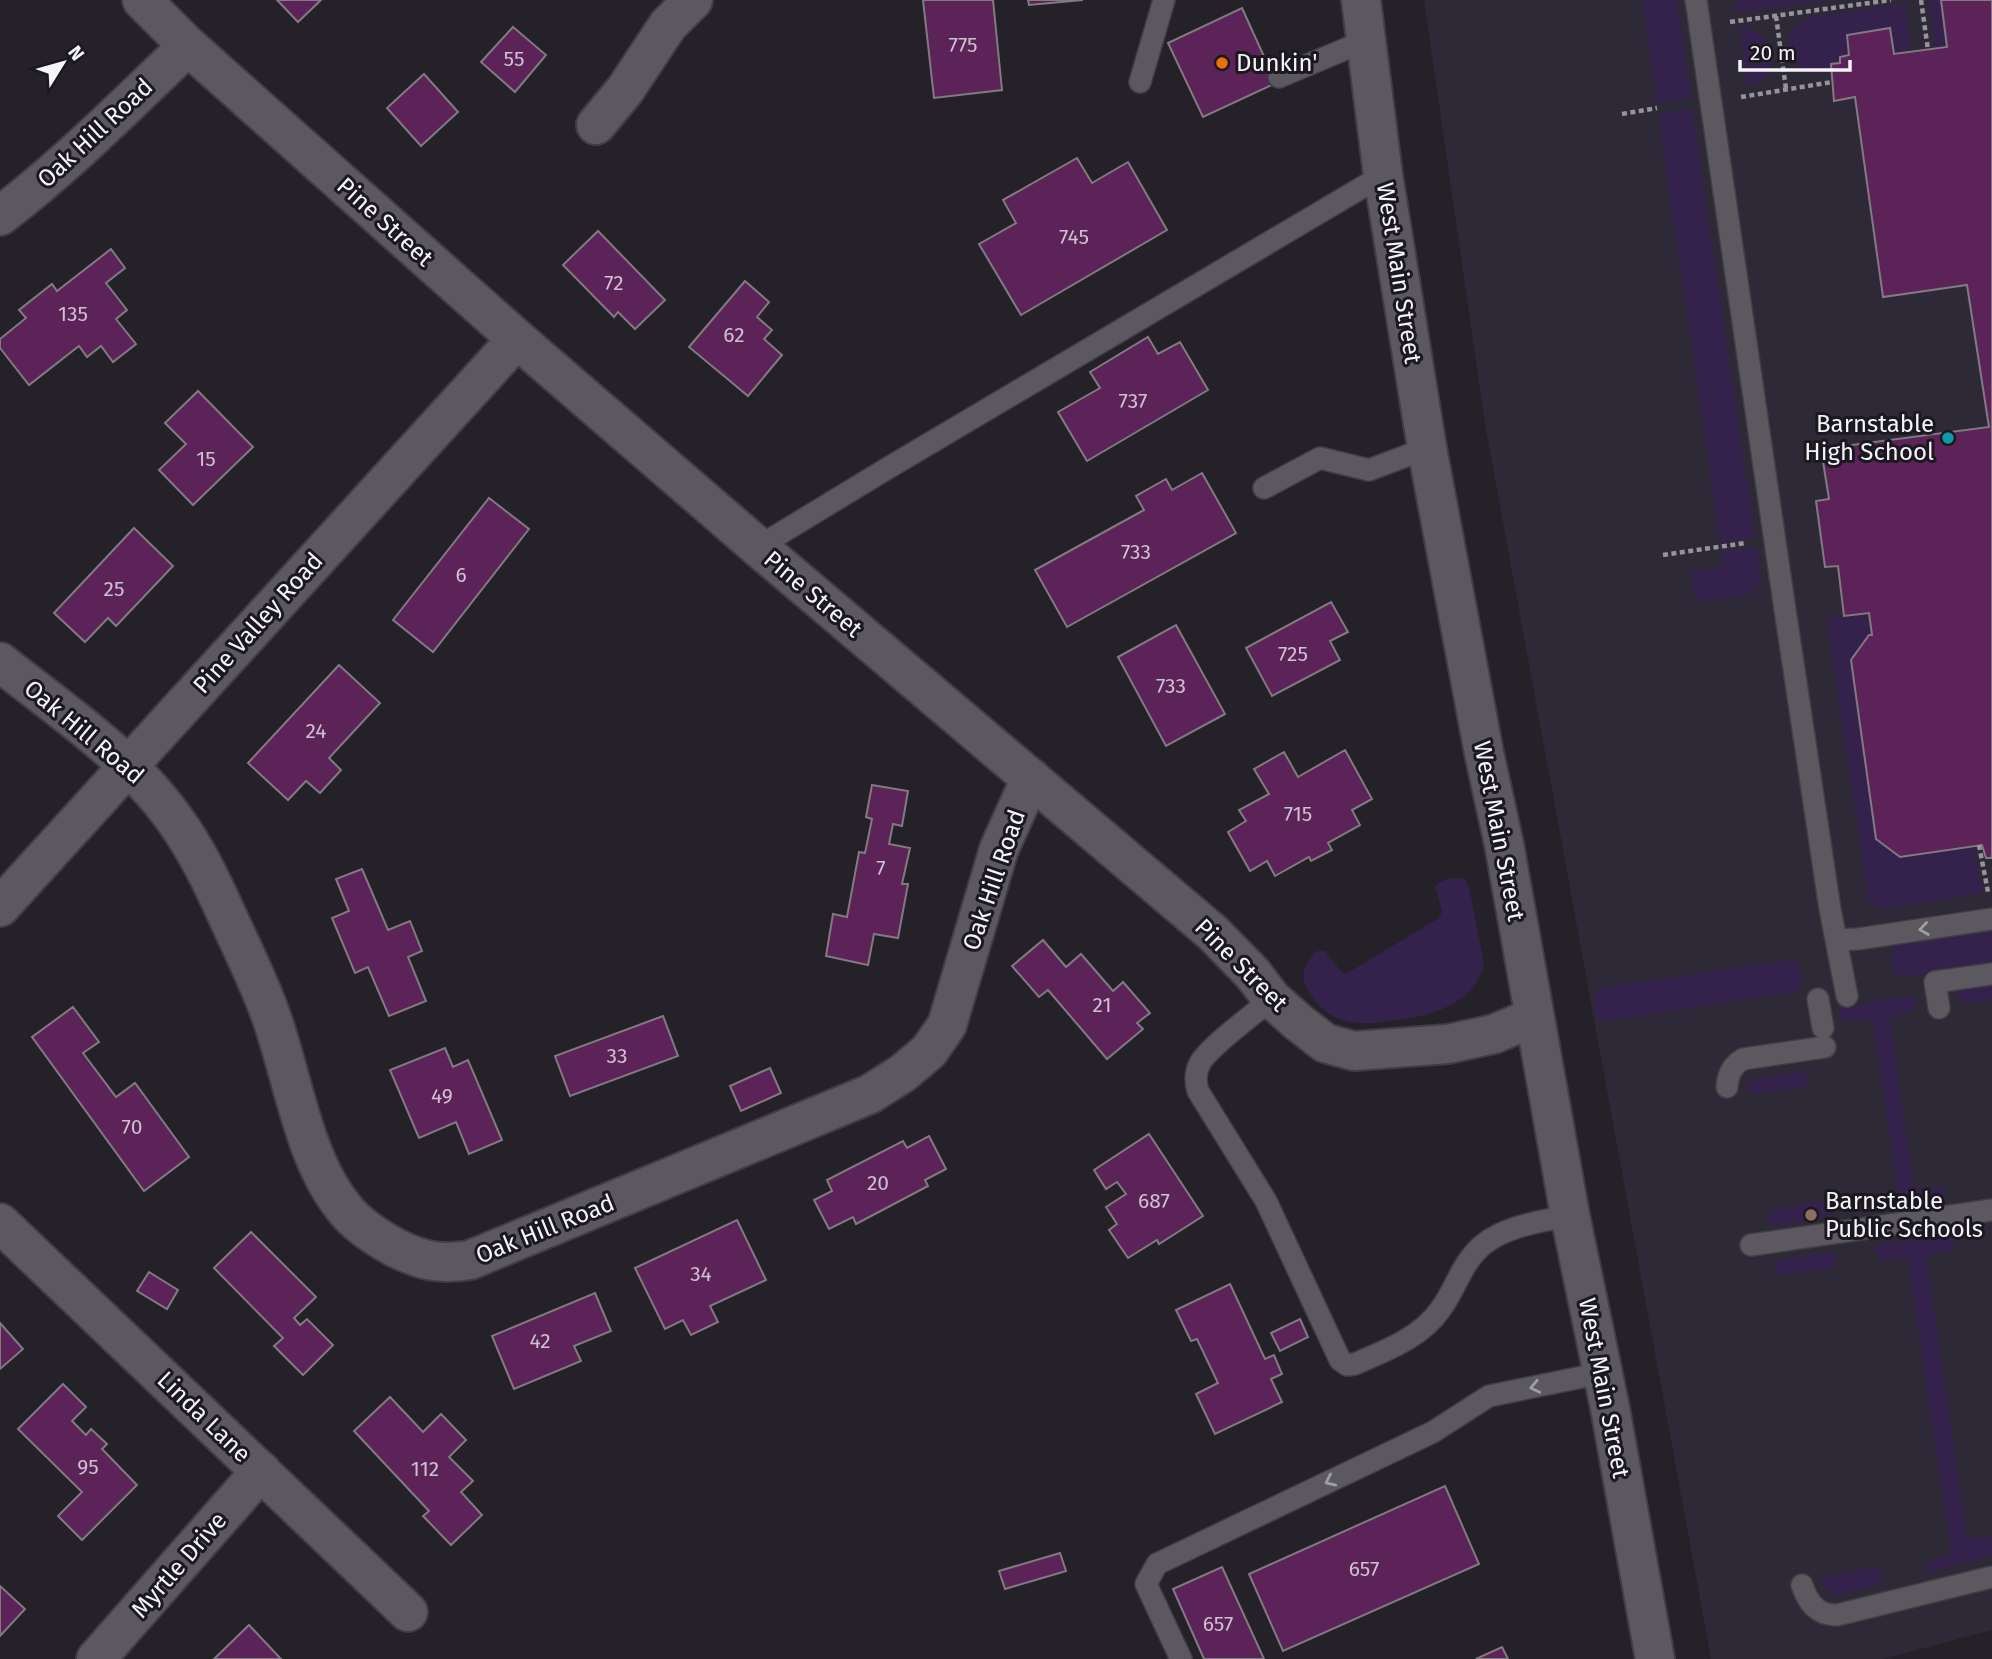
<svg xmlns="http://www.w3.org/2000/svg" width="1992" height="1659" font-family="'Fira Sans',sans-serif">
	<rect width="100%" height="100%" fill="#242128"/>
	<path fill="#2e2936" d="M1424,0H1992V1630L1883,1659H1711L1485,424Z"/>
	<g fill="#35224c">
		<path d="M1642,0H1677L1691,98L1657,103Z"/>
		<path d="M1734,0H1830L1736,13Z"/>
		<path d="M1928,0H1941L1947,47L1936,48Z"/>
		<path d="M1905,3L1911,52L1894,54L1890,28L1847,35L1849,55L1840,57V63L1831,64L1832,72L1813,74L1800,68L1792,61L1788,41L1791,31L1799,24L1808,18Z"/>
		<path d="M1740,28C1781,30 1783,82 1747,86Z"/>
		<path d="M1692,109L1755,537L1720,543L1658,114Z"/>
		<path d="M1756,547C1760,579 1770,594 1729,598C1718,599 1706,602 1696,600L1690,576L1692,572L1723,566L1721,551Z"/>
		<path d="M1869,613L1872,635H1869L1851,660L1876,839L1900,857L1974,846L1983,893L1881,909L1869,902L1826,617Z"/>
		<path d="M1452,878L1465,879L1469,887L1484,963C1475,1006 1427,1017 1390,1021C1375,1023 1358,1025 1342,1020C1332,1017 1323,1010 1316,1002C1300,983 1298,969 1317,951H1325L1344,975L1439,918L1442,911L1435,887L1438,883Z"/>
		<path d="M1992,930V963L1908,976C1905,976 1899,976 1896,973C1890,967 1892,952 1895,945Z"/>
		<path d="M1789,960L1797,962C1801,968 1803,981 1801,988L1795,992L1605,1021L1596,1016L1593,994L1595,991L1602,988Z"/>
		<path d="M1992,984V1000L1964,1004L1959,1001L1957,993L1962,988Z"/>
		<path d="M1911,996L1915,998L1916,1009L1889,1017L1914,1188L1943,1186L1947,1196L1943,1200L1873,1211L1871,1209L1868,1197L1898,1190L1872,1020L1844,1021L1841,1019V1008L1846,1006Z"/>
		<path d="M1801,1071L1806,1072L1808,1082L1807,1086L1753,1095L1748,1092L1747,1083L1749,1080Z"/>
		<path d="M1822,1201L1827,1202L1830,1215L1828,1217L1774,1226L1769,1222L1768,1214L1773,1210Z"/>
		<path d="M1947,1233L1953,1236L1954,1247L1953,1249L1926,1256L1967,1538L1992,1537V1555L1930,1572L1925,1570V1563L1951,1554L1908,1259L1880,1260L1875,1249L1881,1244Z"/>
		<path d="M1828,1252L1835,1255L1836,1265L1831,1268L1781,1275L1776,1272L1775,1264L1779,1260Z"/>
		<path d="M1867,1568L1881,1569V1584L1837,1595H1833L1823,1586L1822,1578Z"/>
	</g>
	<g fill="#5b2358" stroke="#817a81" stroke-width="2">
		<path d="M277,0H321L298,22Z"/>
		<path d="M923,0H993L1002,90L934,98Z"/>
		<path d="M1028,0H1083L1029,5Z"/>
		<path d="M1941,0H1992V858H1986L1982,845L1900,857L1876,839L1851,660L1869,635H1872L1869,613L1844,616L1838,566L1825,567L1816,501L1829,499L1821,449L1989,427L1967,285L1883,297L1855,97L1834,101L1831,64L1840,63V57L1849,55L1847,35L1890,28L1894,54L1947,47Z"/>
		<path d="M1242,8L1276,83L1203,117L1168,43Z"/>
		<path d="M513,27L546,55L515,92L481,62Z"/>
		<path d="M424,74L458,112L421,146L387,108Z"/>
		<path d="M1077,158L1092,183L1128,162L1167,230L1021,315L979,244L1016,223L1003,200Z"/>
		<path d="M598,231L665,300L635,329L618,312L614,317L563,265Z"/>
		<path d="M111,249L125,268L106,283L127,310L116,319L136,344L113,362L101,346L87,357L79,346L29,385L0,348V339L26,318L19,310L52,284L57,291Z"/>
		<path d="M745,281L769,302L757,317L772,330L764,339L782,355L748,396L689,347Z"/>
		<path d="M1148,337L1158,354L1180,342L1208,390L1087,461L1058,412L1100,388L1090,372Z"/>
		<path d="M198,391L253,447L193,505L159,470L186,444L165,423Z"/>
		<path d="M1202,473L1236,533L1067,627L1035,570L1144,510L1136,496L1166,479L1172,490Z"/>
		<path d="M489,498L529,529L433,652L393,620Z"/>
		<path d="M134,528L173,566L116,626L108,618L85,642L54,613Z"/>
		<path d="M1331,602L1348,632L1330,641L1340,660L1272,696L1246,648Z"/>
		<path d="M1176,625L1225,714L1166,746L1118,657Z"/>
		<path d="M339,665L380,703L329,758L341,770L320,793L306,781L288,800L248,763Z"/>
		<path d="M1345,750L1372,799L1352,810L1360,825L1328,843L1332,850L1311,861L1309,857L1275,876L1267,861L1250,871L1228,832L1246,821L1239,810L1269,794L1254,769L1284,752L1298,777Z"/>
		<path d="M872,785L908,791L902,826L893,824L889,844L910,848L902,884H908L898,938L874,934L868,965L826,956L833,914L847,917L859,852L865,853L872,819L866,817Z"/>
		<path d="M362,869L388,930L410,921L422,951L408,957L426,1001L389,1016L368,967L355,973L332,918L349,911L336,879Z"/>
		<path d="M1043,940L1066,967L1081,954L1113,991L1123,982L1150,1013L1137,1023L1143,1029L1107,1059L1048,990L1039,997L1012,966Z"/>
		<path d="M73,1007L99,1042L83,1053L116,1097L135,1083L189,1157L144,1191L32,1037Z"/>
		<path d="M663,1016L678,1056L570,1096L555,1056Z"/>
		<path d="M445,1048L453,1067L468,1060L502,1140L469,1154L456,1122L419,1138L390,1070Z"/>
		<path d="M770,1068L781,1093L741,1111L730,1086Z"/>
		<path d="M1149,1134L1203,1216L1159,1244L1157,1240L1128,1258L1109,1230L1117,1224L1106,1207L1126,1194L1117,1182L1106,1189L1094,1170Z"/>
		<path d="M929,1136L946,1169L925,1180L928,1186L856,1224L853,1217L829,1229L814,1200L832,1191L827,1180L903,1141L907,1148Z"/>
		<path d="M737,1220L766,1280L710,1306L718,1322L691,1335L683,1320L665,1329L635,1268Z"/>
		<path d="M251,1232L316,1297L294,1318L300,1325L307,1319L333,1345L303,1375L274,1346L283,1338L214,1268Z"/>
		<path d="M149,1272L178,1290L167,1309L137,1291Z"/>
		<path d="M1230,1284L1265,1359L1274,1355L1282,1374L1271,1379L1282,1402L1215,1434L1196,1394L1218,1383L1197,1339L1191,1341L1176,1310Z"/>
		<path d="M595,1293L611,1331L574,1346L581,1361L514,1389L492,1336Z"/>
		<path d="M1300,1319L1308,1337L1280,1351L1271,1333Z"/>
		<path d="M0,1323L23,1349L0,1369Z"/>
		<path d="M63,1384L86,1407L72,1421L86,1435L91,1429L107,1444L102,1449L137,1485L82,1540L58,1516L82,1492L18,1429Z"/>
		<path d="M390,1397L423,1432L441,1414L466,1440L449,1457L473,1481L461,1492L482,1515L451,1545L423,1516L429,1511L354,1431Z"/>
		<path d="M1445,1486L1479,1564L1283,1651L1249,1574Z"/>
		<path d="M1060,1553L1066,1571L1005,1589L999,1571Z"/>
		<path d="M1222,1567L1264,1659H1204L1173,1589Z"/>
		<path d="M0,1586L25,1609L0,1636Z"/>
		<path d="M249,1625L281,1659H214Z"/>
		<path d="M1502,1647L1508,1659H1476Z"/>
	</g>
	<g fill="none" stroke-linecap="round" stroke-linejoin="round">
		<defs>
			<g id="service">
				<path d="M1696,0L1784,603L1830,909L1847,996"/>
				<path d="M1279,77L1367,40"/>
				<path d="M1140,82L1164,0"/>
				<path d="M1264,488L1320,458L1369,470L1427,448"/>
				<path d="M758,547L888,468L1383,175"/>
				<path d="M1837,940L1858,939L1992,919"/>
				<path d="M1272,999C1254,1014 1211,1045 1200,1063C1195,1073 1195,1081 1198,1091L1266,1201L1340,1360L1347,1365L1355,1364C1386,1350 1419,1339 1440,1310C1456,1289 1462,1261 1484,1244C1508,1225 1542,1222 1570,1215"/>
				<path d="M1818,999L1823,1028"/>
				<path d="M1939,1008L1935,982L1992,974"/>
				<path d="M1727,1087C1728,1074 1732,1066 1743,1059L1825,1047"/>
				<path d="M1751,1245L1992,1210"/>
				<path d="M1802,1585C1808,1603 1817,1615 1837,1615L1992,1577"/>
				<path d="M1181,1659L1146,1584L1157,1564L1433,1432L1489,1396L1602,1373"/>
			</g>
			<g id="minor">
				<path d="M596,125L625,90L668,25L693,0"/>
				<path d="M0,216C67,165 127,104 188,46"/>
				<path d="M0,662C64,713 136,760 182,830C202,860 216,891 231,924C245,954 260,985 271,1016C293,1077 303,1158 344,1208C357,1225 376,1237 394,1247C422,1261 439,1265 470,1260L870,1094L903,1073L929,1051L947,1025L999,849L1031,778"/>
				<path d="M0,907L517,339"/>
				<path d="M0,1223L408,1612"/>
				<path d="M96,1659L261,1471"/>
			</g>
			<g id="secondary">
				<path d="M142,0L188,46L517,339L758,547L1213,933L1253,974L1272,999L1298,1022L1325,1043L1354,1051L1448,1044L1494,1034L1534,1017"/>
				<path d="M1361,0L1383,175L1427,448L1484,753L1504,844L1570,1215L1610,1408L1655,1659"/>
			</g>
		</defs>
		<use href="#service" stroke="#403e44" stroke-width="24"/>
		<use href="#minor" stroke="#403e44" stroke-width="42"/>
		<use href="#secondary" stroke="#403e44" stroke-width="42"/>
		<g stroke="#96949a" stroke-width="4.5" stroke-dasharray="5 3.5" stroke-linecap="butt">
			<path d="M1921,0L1928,50"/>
			<path d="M1776,16L1786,89"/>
			<path d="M1730,22L1891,0"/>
			<path d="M1741,97L1832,82"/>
			<path d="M1622,114L1657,108"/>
			<path d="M1663,555L1745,543"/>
			<path d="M1979,845L1988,892"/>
		</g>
		<use href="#service" stroke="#5b5860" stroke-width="21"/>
		<use href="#minor" stroke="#5b5860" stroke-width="38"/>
		<use href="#secondary" stroke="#5b5860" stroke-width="38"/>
	</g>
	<defs><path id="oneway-chevron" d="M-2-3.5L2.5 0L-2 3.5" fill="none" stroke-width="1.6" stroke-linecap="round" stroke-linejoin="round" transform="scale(1.75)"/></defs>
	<g stroke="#a09ea5">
		<use href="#oneway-chevron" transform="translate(1924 929) rotate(172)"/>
		<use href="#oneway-chevron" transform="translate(1535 1387) rotate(168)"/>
		<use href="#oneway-chevron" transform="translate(1330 1481) rotate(155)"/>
	</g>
	<circle fill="#e8710a" stroke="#1b181f" stroke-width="2.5" cx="1222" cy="63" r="7"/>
	<circle fill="#0f9aa8" stroke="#1b181f" stroke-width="2.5" cx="1948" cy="438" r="7"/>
	<circle fill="#8d6e63" stroke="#1b181f" stroke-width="2.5" cx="1811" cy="1215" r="7"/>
	<g text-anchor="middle" stroke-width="6" stroke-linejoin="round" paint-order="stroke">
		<g font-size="21" fill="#cec0d1">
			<text x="963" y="52">775</text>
			<text x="514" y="66">55</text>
			<text x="1074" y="244">745</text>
			<text x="614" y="290">72</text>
			<text x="73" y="321">135</text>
			<text x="734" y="342">62</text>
			<text x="1133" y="408">737</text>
			<text x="206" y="466">15</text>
			<text x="1136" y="559">733</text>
			<text x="461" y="582">6</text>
			<text x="114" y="596">25</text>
			<text x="1293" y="661">725</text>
			<text x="1171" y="693">733</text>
			<text x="316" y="738">24</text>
			<text x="1298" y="821">715</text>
			<text x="881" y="875">7</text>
			<text x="1102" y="1012">21</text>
			<text x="617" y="1063">33</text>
			<text x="442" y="1103">49</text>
			<text x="132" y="1134">70</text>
			<text x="878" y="1190">20</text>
			<text x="1154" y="1208">687</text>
			<text x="701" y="1281">34</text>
			<text x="540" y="1348">42</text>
			<text x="88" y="1474">95</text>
			<text x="425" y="1476">112</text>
			<text x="1364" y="1576">657</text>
			<text x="1218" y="1631">657</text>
		</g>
		<g font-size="24" fill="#f5f4f9" stroke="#1b181f" text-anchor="start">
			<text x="1236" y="71">Dunkin'</text>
			<text x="1934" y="432" text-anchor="end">Barnstable<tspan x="1934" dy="28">High School</tspan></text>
			<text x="1825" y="1209">Barnstable<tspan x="1825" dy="28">Public Schools</tspan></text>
		</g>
		<g font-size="24" fill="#f5f4f9" stroke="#1b181f">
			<text transform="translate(95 133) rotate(-43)" y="8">Oak Hill Road</text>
			<text transform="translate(385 222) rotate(42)" y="8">Pine Street</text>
			<text transform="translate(1399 273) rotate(81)" y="8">West Main Street</text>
			<text transform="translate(813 594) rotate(40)" y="8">Pine Street</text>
			<text transform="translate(258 623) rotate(-48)" y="8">Pine Valley Road</text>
			<text transform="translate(84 732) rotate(40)" y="8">Oak Hill Road</text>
			<text transform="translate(1499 831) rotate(79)" y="8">West Main Street</text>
			<text transform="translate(994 880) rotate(-71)" y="8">Oak Hill Road</text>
			<text transform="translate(1241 965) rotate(45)" y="8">Pine Street</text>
			<text transform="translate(545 1229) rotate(-22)" y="8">Oak Hill Road</text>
			<text transform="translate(1604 1388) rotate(79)" y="8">West Main Street</text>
			<text transform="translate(204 1417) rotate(44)" y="8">Linda Lane</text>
			<text transform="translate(179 1565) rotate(-49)" y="8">Myrtle Drive</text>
		</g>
	</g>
	<g transform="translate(63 63) rotate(53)" stroke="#1b181f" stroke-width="5" paint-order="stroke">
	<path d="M0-5L12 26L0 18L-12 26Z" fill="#f5f4f9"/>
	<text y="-10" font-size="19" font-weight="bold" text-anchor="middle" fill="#f5f4f9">N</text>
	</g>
	<path d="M1740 60v10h110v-10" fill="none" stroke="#f5f4f9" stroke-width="3.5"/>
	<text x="1750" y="60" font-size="21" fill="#f5f4f9" stroke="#1b181f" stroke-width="5" paint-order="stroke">20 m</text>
</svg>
